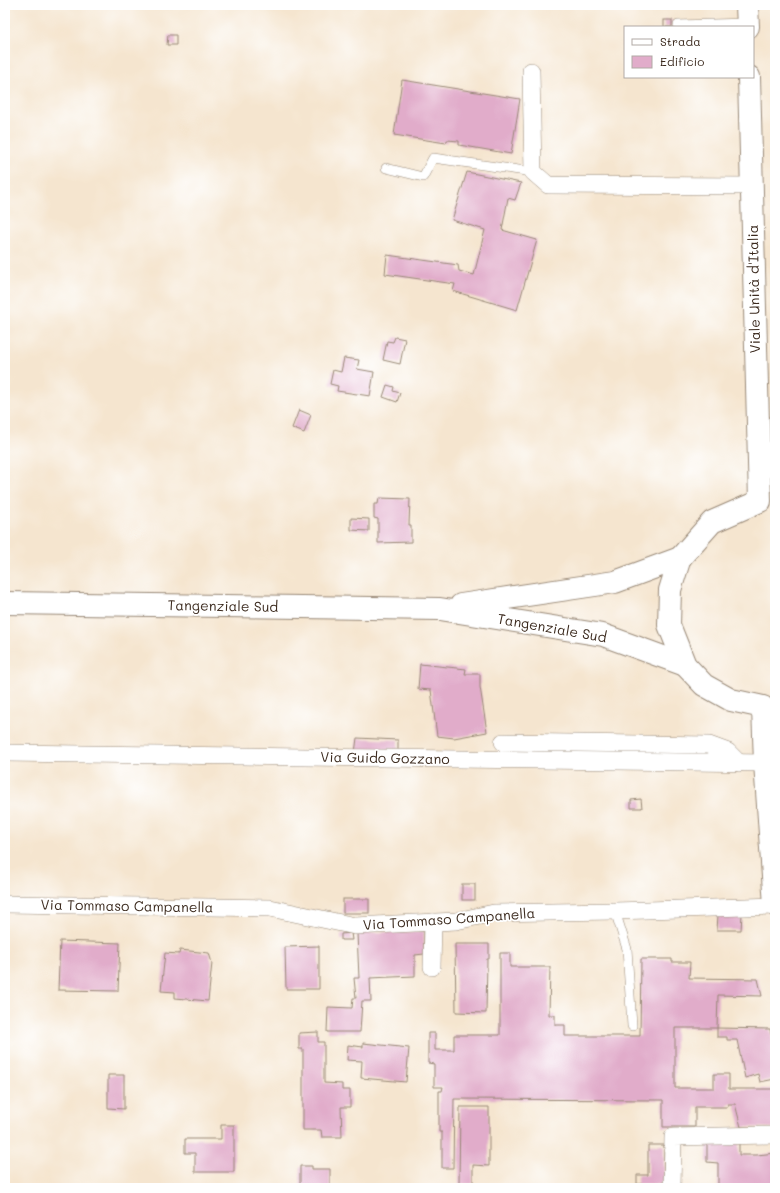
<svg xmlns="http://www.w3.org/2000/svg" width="780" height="1193" font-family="Mali,sans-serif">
	<rect width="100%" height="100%" fill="#fff"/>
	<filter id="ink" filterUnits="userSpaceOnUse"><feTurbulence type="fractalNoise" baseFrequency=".025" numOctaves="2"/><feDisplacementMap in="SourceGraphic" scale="8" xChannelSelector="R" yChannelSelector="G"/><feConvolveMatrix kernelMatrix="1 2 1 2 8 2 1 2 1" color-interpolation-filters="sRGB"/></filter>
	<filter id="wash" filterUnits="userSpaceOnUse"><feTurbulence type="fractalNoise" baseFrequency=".012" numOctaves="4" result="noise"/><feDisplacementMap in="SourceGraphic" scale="16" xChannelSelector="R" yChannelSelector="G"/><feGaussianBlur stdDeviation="0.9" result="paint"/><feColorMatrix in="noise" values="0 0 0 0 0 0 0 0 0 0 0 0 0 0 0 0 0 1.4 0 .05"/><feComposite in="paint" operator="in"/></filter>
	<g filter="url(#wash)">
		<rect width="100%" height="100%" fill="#f5e5cf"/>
		<g id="blocks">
			<g fill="#e1acca">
				<rect x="664" y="20" width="8" height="7"/>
				<path d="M168,35H176V45H167Z"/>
				<path d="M402,80L520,99L511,154L459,145V141L447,140L446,143L394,135Z"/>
				<path d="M467,172L521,183L515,200L508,198L502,230L537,240L517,310L453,291L455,284L385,274L387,255L458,265L459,271L474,275L485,230L452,220Z"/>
				<path d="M395,337L405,339L400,364L383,360L387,341L393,342Z"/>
				<path d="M344,358L359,360L357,369L374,372L370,396L337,391L338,386L330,384L333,370L341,372Z"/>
				<path d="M387,385L394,387L393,391L400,393L397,402L383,397Z"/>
				<path d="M299,410L311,415L304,433L292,428Z"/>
				<path d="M379,498L410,499L409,525H411V542L378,543V519L374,518V504H378Z"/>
				<path d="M351,518L369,519V531L351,530Z"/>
				<path d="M420,664L466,669L465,674H480V687L487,732L454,738L437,736L431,690L418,689Z"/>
				<path d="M357,738L398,740V755L355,753Z"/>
				<path d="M641,799L642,808H631V800Z"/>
				<rect x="462" y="884" width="13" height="16"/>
				<rect x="343" y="899" width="26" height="14"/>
				<path d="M742,914L741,930H717L718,915Z"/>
				<path d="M424,931V954L415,955V976L370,978L371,1001H362L360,1032H327L328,1007L352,1008L353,998H356L354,978H359L357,933Z"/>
				<path d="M351,933L352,940H341V934Z"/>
				<path d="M60,941L120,943L118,991L58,990Z"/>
				<path d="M455,944H489V959H487L486,1013L456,1012Z"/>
				<path d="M319,946V989H286L285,947Z"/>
				<path d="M180,950L209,953L212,963L208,1001L175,998V992L161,991L165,953L179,954Z"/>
				<path d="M500,953H510V967H550L549,1015H555V1025H565V1036H640L641,959H672V962H690L689,978L758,979L762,996L718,995L717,1028H675V1088H714V1074H729V1089H775V1128L741,1127L735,1104H728V1107H695V1127H663V1100L454,1099L453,1168H442V1132H439V1091H442L443,1087H434V1064L428,1063V1033H435V1050H454V1035H500Z"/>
				<path d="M717,1028L770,1029L775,1052V1079L760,1082L758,1074L745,1078L737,1040H727V1037H717Z"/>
				<path d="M318,1032V1042H324V1083L342,1084V1090H350V1107H341L342,1137H322L321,1130H303V1049H299V1033Z"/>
				<path d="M363,1043L409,1048L406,1082L361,1078L362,1061L347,1060L348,1045L363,1047Z"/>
				<path d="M108,1075H124V1109L108,1108Z"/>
				<path d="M460,1107H489V1166L473,1165V1184H459Z"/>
				<path d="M221,1125H234V1172H195V1153H185V1139H221Z"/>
				<path d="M707,1142L739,1143V1155H757L775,1153V1188H718V1163L707,1162Z"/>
				<path d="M648,1145H664V1181L661,1184H637V1175H648Z"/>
				<path d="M300,1166H312V1169H330V1188L300,1187Z"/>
			</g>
		</g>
	</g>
	<g filter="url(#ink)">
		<use href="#blocks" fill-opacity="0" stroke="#988876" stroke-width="1"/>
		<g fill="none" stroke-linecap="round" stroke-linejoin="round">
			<defs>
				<g id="service">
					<path d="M678,25L748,23"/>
					<path d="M386,168L423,177L433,158L533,172"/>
					<path d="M615,911L627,949L632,1026"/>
				</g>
				<g id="minor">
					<path d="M531,71L533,172L548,185L752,186"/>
					<path d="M503,742L709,745L728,752L739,763"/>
					<path d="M5,753L765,763"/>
					<path d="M5,904L270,908L355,926L456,921L494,913L615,911L775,906"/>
					<path d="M432,967L433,922"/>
					<path d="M672,1188L673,1137L775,1135"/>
				</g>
				<g id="tertiary">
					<path d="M5,603L440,609L603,635L685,665"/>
					<path d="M461,605L615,582L680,558"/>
				</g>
				<g id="secondary">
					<path d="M747,5L748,27"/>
					<path d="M749,77L760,501L712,522L680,558L670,590L669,625L685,665L704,685L731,700L763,707L765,763L775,905"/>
				</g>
			</defs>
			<use href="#service" stroke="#988876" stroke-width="10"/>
			<use href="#minor" stroke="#988876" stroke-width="18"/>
			<use href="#tertiary" stroke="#988876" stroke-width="24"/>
			<use href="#secondary" stroke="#988876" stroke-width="24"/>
			<use href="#service" stroke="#fff" stroke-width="9"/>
			<use href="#minor" stroke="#fff" stroke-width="17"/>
			<use href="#tertiary" stroke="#fff" stroke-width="22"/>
			<use href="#secondary" stroke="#fff" stroke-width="22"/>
		</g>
	</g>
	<g text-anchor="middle" stroke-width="3.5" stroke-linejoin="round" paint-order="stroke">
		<g font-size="14" fill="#3b2a1e" stroke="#fff">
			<text transform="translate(754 289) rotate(-91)" y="5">Viale Unità d'Italia</text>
			<text transform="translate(223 606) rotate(1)" y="5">Tangenziale Sud</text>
			<text transform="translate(552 628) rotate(10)" y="5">Tangenziale Sud</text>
			<text transform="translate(385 758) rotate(1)" y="5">Via Guido Gozzano</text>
			<text transform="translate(127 906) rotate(1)" y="5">Via Tommaso Campanella</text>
			<text transform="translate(449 919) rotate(-4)" y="5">Via Tommaso Campanella</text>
		</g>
	</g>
	<rect width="780" height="1193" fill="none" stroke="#fff" stroke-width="20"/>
	<rect x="624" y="26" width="130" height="52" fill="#ffffff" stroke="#b1aaa5"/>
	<rect x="632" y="39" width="20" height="6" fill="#ffffff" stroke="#b1aaa5"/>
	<text x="660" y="46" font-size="12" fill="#3b2a1e">Strada</text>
	<rect x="632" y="56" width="20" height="12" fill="#e1acca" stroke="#b1aaa5"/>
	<text x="660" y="66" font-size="12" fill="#3b2a1e">Edificio</text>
</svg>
